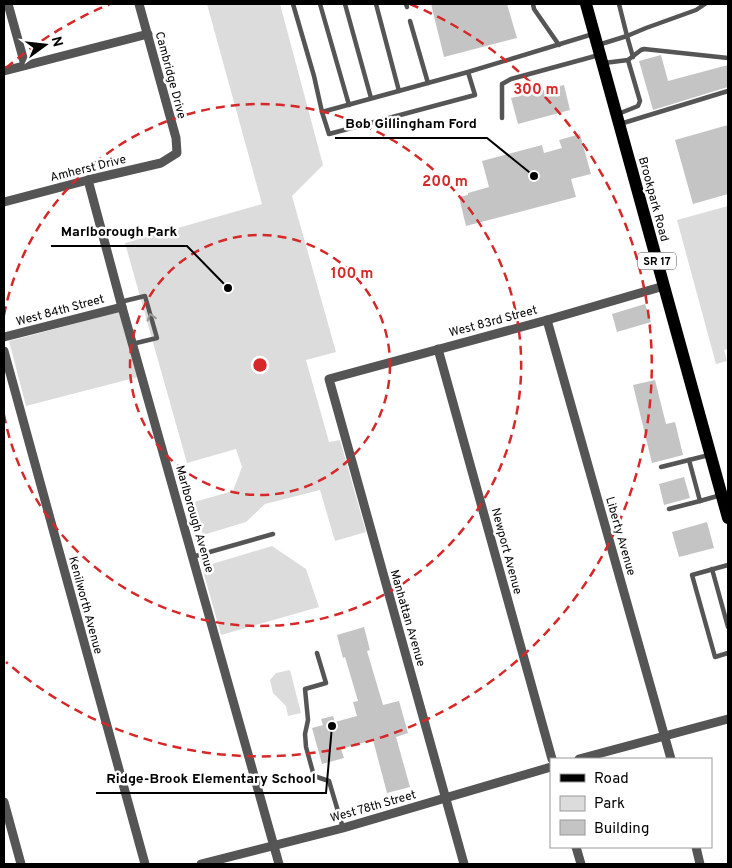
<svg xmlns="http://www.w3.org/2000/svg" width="732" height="868" font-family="Overpass,sans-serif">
	<rect width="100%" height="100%" fill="#fff"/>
	<g fill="#dcdcdc">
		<path d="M207,4H280L323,165L292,196L336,352L306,360L329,442L340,440L366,532L335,541L320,490L265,504L246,522L203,535L194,502L233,491L242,467L236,449L187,463L125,243L262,204Z"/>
		<path d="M728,206V349L724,350L727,361L716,364L677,220Z"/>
		<path d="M120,312L138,377L26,406L9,341Z"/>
		<path d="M272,546L306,569L319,607L221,635L202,567Z"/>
		<path d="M290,670L301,713L288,716L286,706L273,693L270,680L276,673Z"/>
	</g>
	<g fill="#c4c4c4">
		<path d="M431,4H507L517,38L444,57Z"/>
		<path d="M661,55L668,81L728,65V87L653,110L639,61Z"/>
		<path d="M564,85L570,110L518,124L511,98Z"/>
		<path d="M728,125V194L693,204L675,140Z"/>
		<path d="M580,134L591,174L571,179L576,197L466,226L459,197L468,195V193L489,187L482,161L542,145L544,153L562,148L559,140Z"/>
		<path d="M645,304L651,322L617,332L612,314Z"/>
		<path d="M655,380L666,424L675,422L683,455L652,463L633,385Z"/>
		<path d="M684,477L690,498L664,505L659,484Z"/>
		<path d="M707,522L714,548L679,557L672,532Z"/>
		<path d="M364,627L370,650L367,651L383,705L399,701L408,733L396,737L410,787L387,793L373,740L341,749L344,758L322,764L312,728L323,725L321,719L333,716L335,722L357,716L353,702L358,701L345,657L343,658L337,635Z"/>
	</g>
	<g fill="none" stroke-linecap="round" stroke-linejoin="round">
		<g stroke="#555" stroke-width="4.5">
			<path d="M293,4L314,76L322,112"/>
			<path d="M320,4L349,105"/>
			<path d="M345,4L371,98"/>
			<path d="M376,4L399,91"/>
			<path d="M406,4L407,7"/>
			<path d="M533,4L534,9L559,45"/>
			<path d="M410,21L428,83"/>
			<path d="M598,45L627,36L619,4"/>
			<path d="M633,57L627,36L646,28L696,10L705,4"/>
			<path d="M604,63L628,60L641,50L644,49L728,58"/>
			<path d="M468,72L475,95L329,134L322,112L468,72L593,34"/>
			<path d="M618,114L638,106L640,101L628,60"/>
			<path d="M502,118V84L511,79L599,55"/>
			<path d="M620,124L728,91"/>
			<path d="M120,302L145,296L157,338L132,344"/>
			<path d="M689,460L700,501L721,495"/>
			<path d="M661,467L709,455"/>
			<path d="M669,509L700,501"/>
			<path d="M192,557L273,534"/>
			<path d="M728,565L692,575L715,657L728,653"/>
			<path d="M712,569L728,627"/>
			<path d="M317,653L326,683L305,689L308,720L305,734L306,747L314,776L329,781L343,828"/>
		</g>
		<g stroke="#555" stroke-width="9">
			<path d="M8,4L25,65"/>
			<path d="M4,71L148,34"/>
			<path d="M88,180L122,307L279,864"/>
			<path d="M4,202L88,180L161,163L177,153L176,138L139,4"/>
			<path d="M547,320L671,759"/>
			<path d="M4,337L122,307"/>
			<path d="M438,349L552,759"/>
			<path d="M4,351L145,864"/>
			<path d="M579,759L728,719"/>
			<path d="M4,802L21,864"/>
			<path d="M576,847L581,864"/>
			<path d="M696,847L700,864"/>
			<path d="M201,864L343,828L551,767"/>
			<path d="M464,864L329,379L547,320L664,286"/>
		</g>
		<path stroke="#000" stroke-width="12" d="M586,4L728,518"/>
	</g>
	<defs><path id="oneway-chevron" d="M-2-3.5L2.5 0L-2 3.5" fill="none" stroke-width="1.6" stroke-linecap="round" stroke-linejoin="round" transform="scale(1.25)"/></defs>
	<use stroke="#999" href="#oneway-chevron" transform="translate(151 317) rotate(-107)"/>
	<g fill="none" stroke="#d62828" stroke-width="2.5" stroke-dasharray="9 6">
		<circle cx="260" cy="365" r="130"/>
		<path d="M4 315A261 261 0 1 1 4 415"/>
		<path d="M6 68A391 391 0 0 1 110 4M410 4A391 391 0 1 1 6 662"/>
	</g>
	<g text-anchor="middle" stroke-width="5" stroke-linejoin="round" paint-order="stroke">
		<rect fill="#fff" stroke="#4c4c4c" stroke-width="1" x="638" y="252.5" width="38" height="17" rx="4"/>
		<g font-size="11" font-weight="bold" fill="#000">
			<text x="657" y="265">SR 17</text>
		</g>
		<g font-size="12" fill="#000" stroke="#fff">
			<text transform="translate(171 75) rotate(75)" y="4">Cambridge Drive</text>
			<text transform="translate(88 168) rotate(-14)" y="4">Amherst Drive</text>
			<text transform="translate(654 199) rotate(75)" y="4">Brookpark Road</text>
			<text transform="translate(60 310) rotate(-15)" y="4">West 84th Street</text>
			<text transform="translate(493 321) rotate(-15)" y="4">West 83rd Street</text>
			<text transform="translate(195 519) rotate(74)" y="4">Marlborough Avenue</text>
			<text transform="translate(621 536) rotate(74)" y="4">Liberty Avenue</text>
			<text transform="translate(507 551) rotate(75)" y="4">Newport Avenue</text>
			<text transform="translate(86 605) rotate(75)" y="4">Kenilworth Avenue</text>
			<text transform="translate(408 618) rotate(74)" y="4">Manhattan Avenue</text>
			<text transform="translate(373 806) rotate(-16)" y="4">West 78th Street</text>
		</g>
	</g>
	<circle cx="260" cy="365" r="8" fill="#d62828" stroke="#fff" stroke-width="2.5"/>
	<g font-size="15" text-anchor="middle" font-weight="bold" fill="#d62828" stroke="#fff" stroke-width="5" stroke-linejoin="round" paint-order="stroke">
		<text x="536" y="94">300 m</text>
		<text x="445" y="186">200 m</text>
		<text x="352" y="278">100 m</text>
	</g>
	<path fill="none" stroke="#000" stroke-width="2" d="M534 176L487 138H335M228 288L187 246H51M332 726L326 793H96"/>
	<g fill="#000" stroke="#fff" stroke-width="2">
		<circle cx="534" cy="176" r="5"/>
		<circle cx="228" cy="288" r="5"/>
		<circle cx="332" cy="726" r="5"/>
	</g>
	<g font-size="14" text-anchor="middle" font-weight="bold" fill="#000" stroke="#fff" stroke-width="5" stroke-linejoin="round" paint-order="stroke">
		<text x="411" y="128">Bob Gillingham Ford</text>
		<text x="119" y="236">Marlborough Park</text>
		<text x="211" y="783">Ridge-Brook Elementary School</text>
	</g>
	<rect width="732" height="868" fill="none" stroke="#000000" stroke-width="10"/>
	<rect x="550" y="758" width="162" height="90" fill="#ffffff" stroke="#999999"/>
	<rect x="560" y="774" width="25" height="8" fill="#000000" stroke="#999999"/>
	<text x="594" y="783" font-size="15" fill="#000000">Road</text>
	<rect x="560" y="796" width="25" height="15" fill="#dcdcdc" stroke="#999999"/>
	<text x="594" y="808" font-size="15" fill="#000000">Park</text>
	<rect x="560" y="820" width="25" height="15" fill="#c4c4c4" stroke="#999999"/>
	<text x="594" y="833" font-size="15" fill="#000000">Building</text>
	<g transform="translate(45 45) rotate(75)" stroke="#ffffff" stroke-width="4" paint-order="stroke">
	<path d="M0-4L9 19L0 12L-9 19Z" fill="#000000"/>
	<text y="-8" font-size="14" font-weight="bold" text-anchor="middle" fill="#000000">N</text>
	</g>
</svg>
